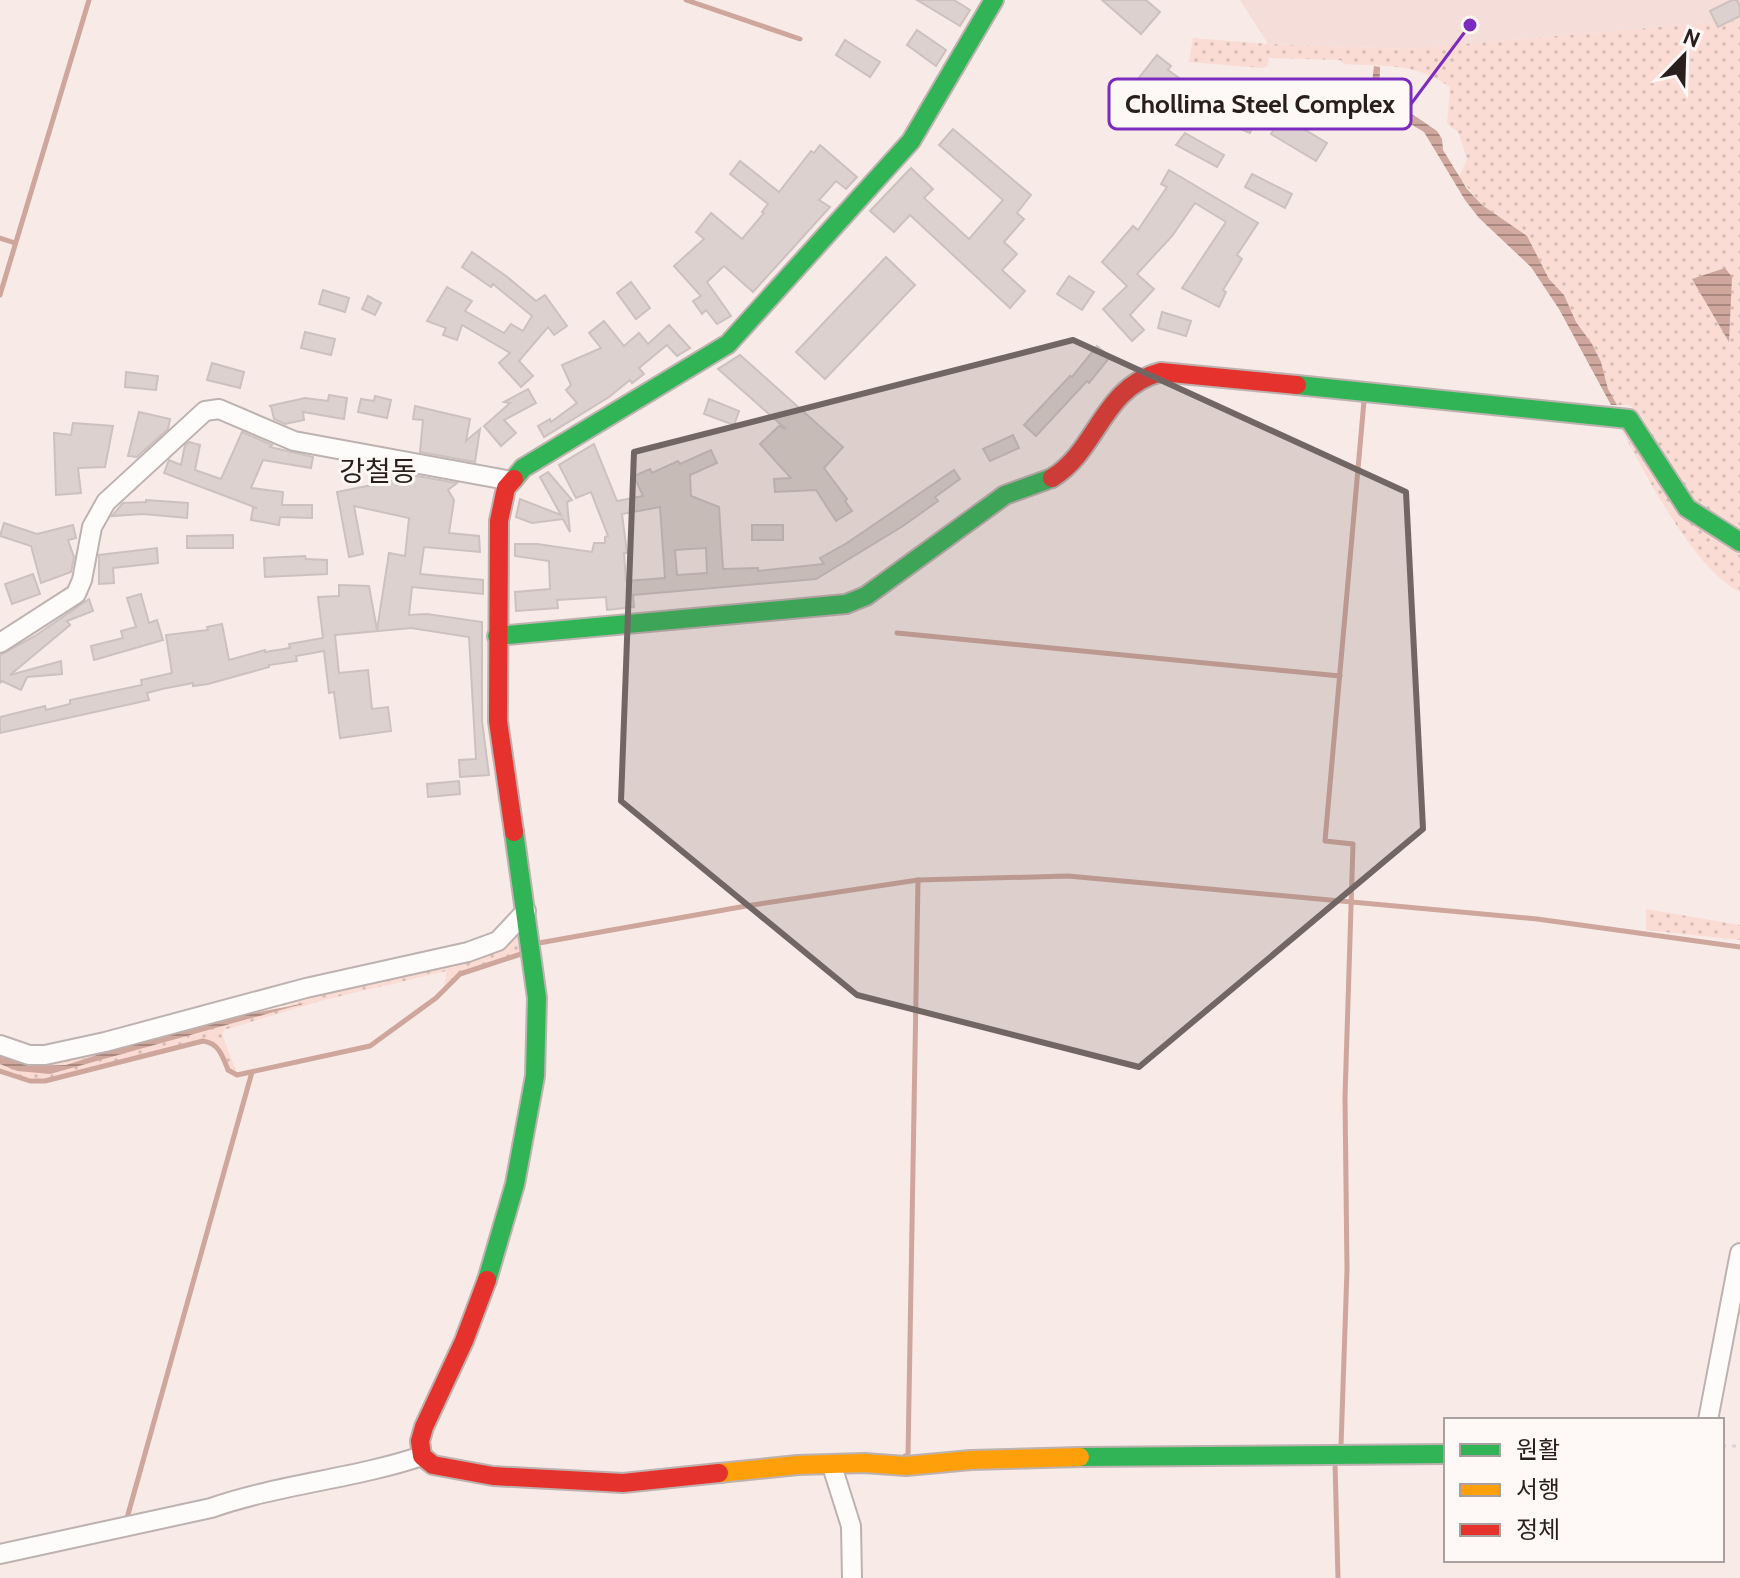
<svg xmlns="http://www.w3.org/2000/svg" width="1740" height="1578" font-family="Cabin,'Noto Sans KR',sans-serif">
	<defs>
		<pattern id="grass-dots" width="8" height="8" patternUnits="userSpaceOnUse" patternTransform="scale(2)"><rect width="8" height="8" fill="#fadcd5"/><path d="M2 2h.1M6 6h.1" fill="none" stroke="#d6bcb6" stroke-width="1.8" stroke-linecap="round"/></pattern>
		<pattern id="water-rules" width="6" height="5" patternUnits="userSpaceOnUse" patternTransform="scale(2)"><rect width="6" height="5" fill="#cea69b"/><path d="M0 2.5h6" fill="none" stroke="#a7877e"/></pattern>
	</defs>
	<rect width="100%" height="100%" fill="#f7eae7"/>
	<path fill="#f5ded9" d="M1240,0H1740V20L1406,49L1268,44Z"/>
	<g fill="url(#grass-dots)">
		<path d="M1740,20V530L1693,504L1636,410L1628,405H1617L1608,389L1601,362L1592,344L1576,322L1564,295L1549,279L1527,236L1482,205L1459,177L1467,159L1458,132L1447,124L1450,87C1416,62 1383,67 1344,64L1340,60L1269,58L1268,65L1263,68L1189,62L1193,38L1268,44L1406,49Z"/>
		<path d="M1619,425L1740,553V592C1693,569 1644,471 1619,425Z"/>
		<path d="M1646,909L1740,925V940L1646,930Z"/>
		<path d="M518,933L527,950C500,962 465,963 444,986L447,971L324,1000L224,1030L222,1034L237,1074L229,1070C224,1056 219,1041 203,1039L45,1079L24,1078L0,1069V1064L17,1071L77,1066L298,1004L279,1006L115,1049L66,1065L32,1066L0,1055V1050L33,1060L494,949Z"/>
	</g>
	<g fill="url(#water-rules)">
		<path d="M1374,66L1380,67L1379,99L1415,116L1437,131L1442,139L1443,150L1467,189L1482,205L1527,236L1549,279L1564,295L1576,322L1592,344L1601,362L1608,389L1617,405H1611L1559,309L1531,267L1479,218L1465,200L1424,132L1404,120L1365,108L1323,102L1227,98L1304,96L1370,100Z"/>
		<path d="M1725,268L1732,277L1729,342L1692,279Z"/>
		<path d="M306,1003L50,1074L17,1071L0,1064V1055L32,1066L66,1065L115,1049L239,1016Z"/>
	</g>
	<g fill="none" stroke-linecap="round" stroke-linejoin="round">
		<g stroke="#cea69b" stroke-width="5">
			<path d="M686,0L800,39"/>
			<path d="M0,238L15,243"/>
			<path d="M0,295L89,0"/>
			<path d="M897,633L1340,676"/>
			<path d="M539,943L746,906L918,880L1068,876L1537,919L1740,947"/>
			<path d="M0,1071L30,1081H45L203,1041C219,1043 223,1057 228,1070L237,1075L370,1046L436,998L460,974L521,954"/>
			<path d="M1341,1445L1347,1270L1345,1097L1353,844L1325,841L1364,401"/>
			<path d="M905,1456H908L918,880"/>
			<path d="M1335,1463L1338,1578"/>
			<path d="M127,1518L252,1072"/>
		</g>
	</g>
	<g fill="#dcd1ce" stroke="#ccc1be" stroke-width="2" fill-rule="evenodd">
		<path d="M917,0H954L970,10L960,26Z"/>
		<path d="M1102,0H1146L1160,12L1141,34Z"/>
		<path d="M1732,0H1737L1740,7V16L1718,27L1710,11Z"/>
		<path d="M917,30L946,50L936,66L907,45Z"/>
		<path d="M845,40L880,62L870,77L836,55Z"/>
		<path d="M1157,55L1171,66L1168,70L1218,106L1255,121L1250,133L1199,112L1201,110L1160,81L1133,114L1119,103Z"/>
		<path d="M1282,116L1327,143L1316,161L1271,134Z"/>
		<path d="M953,129L1031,195L1017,213L1024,219L1004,242L1017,254L1002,270L1025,291L1010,308L910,215L894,232L870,211L911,168L933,189L924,198L969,239L1003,200L939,145Z"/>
		<path d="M1185,133L1224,155L1217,167L1176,145Z"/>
		<path d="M820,145L857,177L846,189L836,181L819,200L830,207L753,292L724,266L707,282L731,316L717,324L706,310L702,314L693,301L701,296L674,266L704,239L696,232L711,213L742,239L764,213L762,212L768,204L730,174L740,161L779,192L811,151L814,153Z"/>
		<path d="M1169,170L1258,223L1237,255L1242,259L1223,290L1226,292L1219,307L1182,288L1226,222L1195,203L1172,236L1137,274L1154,289L1130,315L1144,330L1132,341L1103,309L1127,286L1102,262L1133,226L1138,230L1167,187L1161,184Z"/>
		<path d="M1252,174L1292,194L1285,208L1245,187Z"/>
		<path d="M472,252L506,276L536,301L545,295L567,326L554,335L548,327L519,361L533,376L521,387L499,363L510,353L462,325L457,340L443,335L446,328L427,321L447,287L472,301L465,311L504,333L511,324L523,331L532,316L493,284L491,287L462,267Z"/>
		<path d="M886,257L915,285L825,379L796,352Z"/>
		<path d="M1069,276L1094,292L1082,310L1057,294Z"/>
		<path d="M631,282L650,308L636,319L617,293Z"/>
		<path d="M323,290L349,298L345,312L319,304Z"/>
		<path d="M368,296L381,303L375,315L362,309Z"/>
		<path d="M1162,312L1191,321L1186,336L1158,328Z"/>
		<path d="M604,321L624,346L639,333L648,344L669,325L690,348L677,356L667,345L639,368L644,374L632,383L630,380L609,397L544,437L538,426L550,419L551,422L577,403L566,390L571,385L562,365L601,348L589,333Z"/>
		<path d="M305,332L335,339L331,355L301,348Z"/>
		<path d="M1097,346L1110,357L1089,383L1087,381L1036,436L1024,425L1070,376L1072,377Z"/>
		<path d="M740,355L843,447L824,468L847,499L845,501L852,511L836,521L816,490L775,492L774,479L791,478L760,444L779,426L786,429L718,369Z"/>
		<path d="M212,363L244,372L240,388L207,380Z"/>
		<path d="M126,372L158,376L156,390L125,387Z"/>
		<path d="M528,389L536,403L504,420L516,433L501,446L484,426L510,403L504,402Z"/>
		<path d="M329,395L347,398L344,419L303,412L304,420L285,424L274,419L271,406H269L305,398L328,401Z"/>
		<path d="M375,396L391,400L387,418L358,412L361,399L374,401Z"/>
		<path d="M709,399L739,411L734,425L704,414Z"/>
		<path d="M415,406L470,419L466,441L480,429L475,462L420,452L423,420L413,419Z"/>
		<path d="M139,412L170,419L168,429L137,457L128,456Z"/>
		<path d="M73,423L113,426L105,467L78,468L81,493L56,495L54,433L71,435Z"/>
		<path d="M242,432L272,445L270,447L313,457L311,468L263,460L251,488L283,492L282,505H312V518L280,517L279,525L251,520L253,508H257L164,473L169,460L181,465L185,445L189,442L200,445L195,470L221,479Z"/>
		<path d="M1013,435L1019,448L990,461L983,449Z"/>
		<path d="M594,444L617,501L643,496L634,476L650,469L652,473L678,461L680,464L711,450L717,463L690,475L691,496L719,507L723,569L758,568V571L824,564L820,558L847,543L954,470L960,479L935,497L938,501L903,526L816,579L633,595L634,607L607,610L606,597L557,600L558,608L516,611L515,592L550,589L549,561L515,556V544H537L592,552L594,543H605V537L608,536L591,492L576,498L559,465ZM660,507L665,578L626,581L624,553H627L622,514ZM706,548L707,573L677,575L675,550Z"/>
		<path d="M548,472L572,500L567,502L570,532L563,519L532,523L516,517L520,499L561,515L540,477Z"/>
		<path d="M417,476L457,483L448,490L454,500L449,533L479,536L480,552L424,547L420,574L483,580V594L412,587L409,615L427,614L482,622V721L489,775L460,777L459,760L476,759L469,637L411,628L335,635L339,673L368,670L372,709L388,707L391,731L340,738L334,692L329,693L324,651L296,656L297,661L269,665V667L208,684L193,686V683L162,689L147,693L149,700L0,733V717L45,706L46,710L70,704V700L142,685L141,680L172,673L166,635L208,630L207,627L222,624L229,660L265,650V652L290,648L289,644L323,638L318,597L339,596V585L369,586L377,630L389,553L405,556L409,518L354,506L363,554L349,557L337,492Z"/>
		<path d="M146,500L188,503L187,518L143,514L112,516L123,503L146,502Z"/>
		<path d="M4,523L37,534L73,525L76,538L68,540L74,557L71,572L41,583L31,546L0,536Z"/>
		<rect x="752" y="525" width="31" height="15"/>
		<path d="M233,535V548H187V536Z"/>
		<path d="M157,548L158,563L113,568L114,583L99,584V555Z"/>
		<path d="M305,556L306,559L327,560V574L265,577L264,558Z"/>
		<path d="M33,574L40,594L12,604L5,584Z"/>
		<path d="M141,594L149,623L157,620L163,640L94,660L91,646L123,638L121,631L136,627L127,598Z"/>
		<path d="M89,599L93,611L67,621L70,625L10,675L61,661L62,674L27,677L21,690L2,681L0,683V655L35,636Z"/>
		<path d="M459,781L460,794L428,797L427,784Z"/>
	</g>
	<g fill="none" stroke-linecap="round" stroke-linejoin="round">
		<defs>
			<g id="street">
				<path d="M0,643L76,594L82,580L92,527L106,502L205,411L219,409L294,441L512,481"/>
				<path d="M0,1045L29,1055H45L105,1042L306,988L468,952L498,941L526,911"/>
				<path d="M1708,1420L1740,1253"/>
				<path d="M832,1466L851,1526L852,1578"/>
				<path d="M0,1554L211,1508C280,1484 353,1479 422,1456"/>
			</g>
			<g id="fast">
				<path d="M1297,385L1629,419L1687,508L1740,542"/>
				<path d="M514,479L523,468L728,344L911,141L994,0"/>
				<path d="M497,636L846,604L866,596L1005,495L1052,478"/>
				<path d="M487,1280L515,1184L535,1076L537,998L514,832"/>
				<path d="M1080,1457L1446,1454"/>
			</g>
			<path id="slow" d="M719,1473L798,1465L864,1463L906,1466L971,1460L1080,1457"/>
			<g id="jam">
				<path d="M1052,478C1098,450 1102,387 1161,372L1297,385"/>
				<path d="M514,832L498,721L499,521L506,488L514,479"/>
				<path d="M487,1280L464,1341L424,1427L420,1441L422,1456L433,1465L493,1476L623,1483L719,1473"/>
			</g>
		</defs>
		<use href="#street" stroke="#bdb2af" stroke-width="22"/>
		<use href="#fast" stroke="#bdb2af" stroke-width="22"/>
		<use href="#slow" stroke="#bdb2af" stroke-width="22"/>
		<use href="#jam" stroke="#bdb2af" stroke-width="22"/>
		<path stroke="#d8d5d3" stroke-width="3" stroke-dasharray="4 6" stroke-linecap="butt" d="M1722,1446H1740"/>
		<use href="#street" stroke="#fefcfb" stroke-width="18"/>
		<use href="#fast" stroke="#30b455" stroke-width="18"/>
		<use href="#slow" stroke="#ff9f0a" stroke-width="18"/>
		<use href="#jam" stroke="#e5322d" stroke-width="18"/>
	</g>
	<path fill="#726664" fill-opacity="0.2" stroke="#726664" stroke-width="6" stroke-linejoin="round" d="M1073,340L1406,492L1423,829L1139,1067L857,995L621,801L634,452Z"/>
	<g text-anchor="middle" stroke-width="6" stroke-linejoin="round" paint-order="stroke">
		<g font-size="28" fill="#2a1f1d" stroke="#fef8f6">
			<text x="378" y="481">강철동</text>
		</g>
	</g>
	<path fill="none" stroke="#7b2cbf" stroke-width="3" d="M1470 25L1411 104"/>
	<circle fill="#7b2cbf" stroke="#fef8f6" stroke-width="3" cx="1470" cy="25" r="8"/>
	<rect fill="#fef8f6" stroke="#7b2cbf" stroke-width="3" x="1109" y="79" width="302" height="50" rx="8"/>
	<g font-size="26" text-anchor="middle" font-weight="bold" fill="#2a1f1d">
		<text x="1260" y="113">Chollima Steel Complex</text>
	</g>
	<rect x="1444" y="1418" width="280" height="144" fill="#fef8f6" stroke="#a9a19f" stroke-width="2"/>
	<rect x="1460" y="1444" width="40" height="12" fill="#30b455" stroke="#a9a19f" stroke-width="2"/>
	<text x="1516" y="1458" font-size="24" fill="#2a1f1d">원활</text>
	<rect x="1460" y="1484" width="40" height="12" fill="#ff9f0a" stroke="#a9a19f" stroke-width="2"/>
	<text x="1516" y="1498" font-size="24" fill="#2a1f1d">서행</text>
	<rect x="1460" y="1524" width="40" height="12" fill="#e5322d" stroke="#a9a19f" stroke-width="2"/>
	<text x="1516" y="1538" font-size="24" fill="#2a1f1d">정체</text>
	<g transform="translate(1684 56) rotate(23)" stroke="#fef8f6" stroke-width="6" paint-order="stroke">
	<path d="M0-6L14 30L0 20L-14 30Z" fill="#2a1f1d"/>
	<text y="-12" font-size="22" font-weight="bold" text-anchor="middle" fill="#2a1f1d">N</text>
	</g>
</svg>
